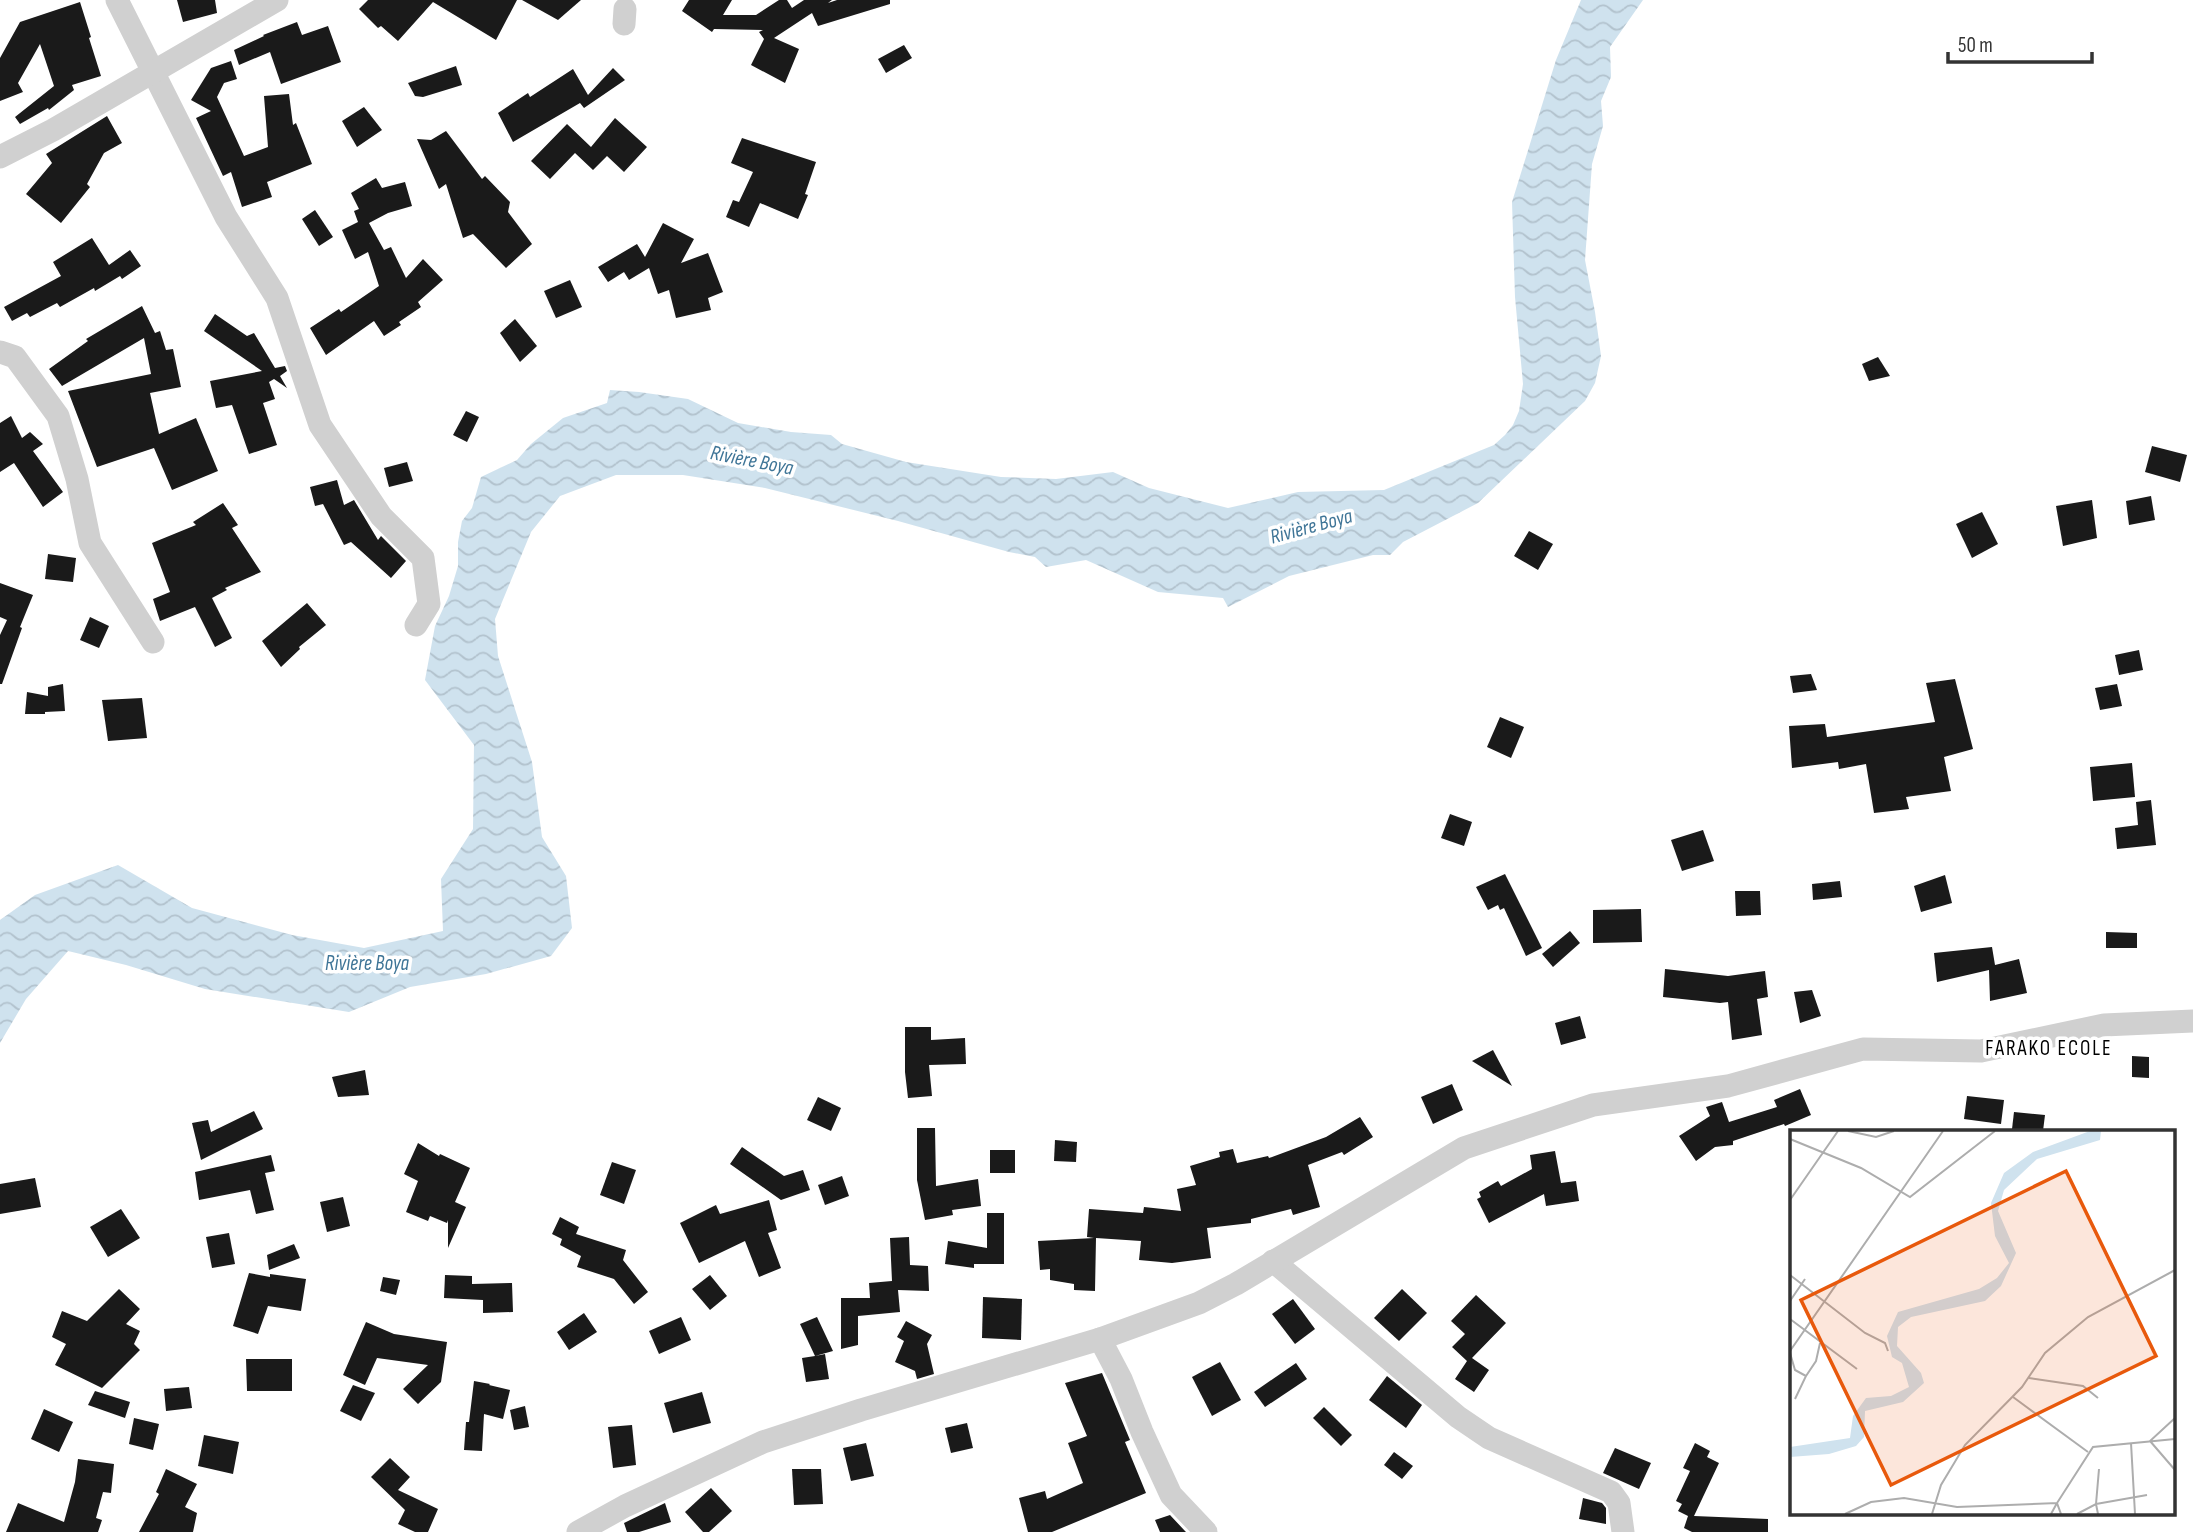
<svg xmlns="http://www.w3.org/2000/svg" width="2193" height="1532" font-family="'Sofia Sans Condensed',sans-serif">
	<defs>
		<pattern id="water-waves" width="16" height="10" patternUnits="userSpaceOnUse" patternTransform="scale(1.75)"><rect width="16" height="10" fill="#cfe2ee"/><path d="M0 5q4-4 8 0t8 0" fill="none" stroke="#b2c2cd"/></pattern>
	</defs>
	<rect width="100%" height="100%" fill="#fff"/>
	<path fill="url(#water-waves)" d="M1581,0H1643L1610,47L1611,77L1601,101L1603,126L1592,164L1585,260L1595,312L1601,356L1595,383L1585,401L1478,503L1403,542L1390,555H1373L1289,576L1228,607L1223,598L1158,592L1086,560L1046,567L1035,557L1009,552L898,521L765,488L683,475H616L560,496L531,532L495,619L498,656L532,762L542,837L566,876L572,928L551,956L486,974L410,987L349,1012L205,989L126,965L68,951L26,999L0,1043V920L35,895L118,865L192,908L292,935L364,948L443,931L441,879L473,829L474,745L425,680L435,626L449,596L458,566V542L462,521L472,508L481,477L517,460L531,444L563,418L607,403L610,390L639,392L688,399L738,423L791,432L831,435L842,444L906,462L1001,477L1056,479L1113,472L1149,488L1228,508L1298,492L1384,490L1494,445L1505,435L1513,425L1519,411L1523,384L1515,297L1512,202L1556,60Z"/>
	<g fill="#1a1a1a">
		<path d="M177,0H215L217,13L183,22Z"/>
		<path d="M368,0H517L496,40L433,2L398,41L381,26L378,28L359,9Z"/>
		<path d="M522,0H581L558,20Z"/>
		<path d="M689,0H732L723,15H756L779,0H787L792,8L804,0H832L828,3L837,0H890V4L818,26L812,13L774,38L799,49L785,83L751,65L764,39L759,32L763,30L714,29L712,32L682,11Z"/>
		<path d="M80,2L91,37L89,38L101,76L72,85L74,90L49,110L48,108L20,124L15,117L54,86L40,44L18,83L23,92L0,101V58L20,22Z"/>
		<path d="M297,22L302,35L328,26L341,62L281,84L270,52L239,65L234,50L264,36L263,35Z"/>
		<path d="M904,45L912,58L886,73L878,59Z"/>
		<path d="M231,61L237,79L224,83L217,97L244,156L268,147L264,96L289,94L293,125L296,123L312,164L267,182L272,197L242,207L231,172L223,176L196,118L211,111L191,100L211,68Z"/>
		<path d="M456,66L462,85L423,97L415,96L408,83Z"/>
		<path d="M613,68L625,80L584,108L580,103L513,142L498,113L528,93L530,97L573,69L588,95Z"/>
		<path d="M364,107L382,130L357,147L342,121Z"/>
		<path d="M107,116L122,143L104,153L87,184L90,187L61,223L26,194L52,163L46,154Z"/>
		<path d="M615,118L647,147L624,172L607,156L593,170L575,153L550,179L531,161L567,124L591,147Z"/>
		<path d="M446,131L482,179L485,176L510,202L508,212L532,244L506,268L473,234L463,238L446,184L439,189L417,139L431,140Z"/>
		<path d="M742,138L816,162L805,194L808,195L798,219L760,203L749,227L726,217L733,200L739,202L753,172L731,163Z"/>
		<path d="M376,178L382,188L405,182L412,206L388,213L369,223L384,250L391,247L406,278L423,259L443,280L418,302L421,307L399,322L401,325L384,336L374,321L326,355L310,328L339,309L341,312L379,286L368,252L355,259L342,230L358,222L354,211L359,209L351,193Z"/>
		<path d="M315,210L333,237L319,246L302,219Z"/>
		<path d="M663,223L694,239L681,263L708,253L723,292L708,298L711,310L676,318L669,290L658,294L649,268L629,280L624,272L608,282L598,267L637,244L645,257Z"/>
		<path d="M92,238L109,265L130,250L141,266L122,279L120,276L95,291L94,288L60,307L57,303L30,317L27,313L12,321L4,307L61,276L53,262Z"/>
		<path d="M570,280L582,307L556,318L544,291Z"/>
		<path d="M142,306L155,333L160,331L166,350L173,349L181,387L150,393L159,434L196,418L218,471L172,490L154,448L97,467L68,391L151,374L144,338L62,386L49,369L88,341L86,339Z"/>
		<path d="M215,314L247,336L254,333L275,368L285,366L287,371L280,376L287,388L274,379L269,382L275,399L263,403L277,445L249,454L232,405L216,408L210,381L262,371L204,331Z"/>
		<path d="M515,319L537,346L520,362L500,333Z"/>
		<path d="M1878,357L1890,376L1869,381L1862,364Z"/>
		<path d="M466,411L479,417L467,442L453,435Z"/>
		<path d="M11,416L22,438L30,432L43,444L33,451L63,492L43,507L14,463L0,472V423Z"/>
		<path d="M2152,446L2187,455L2180,482L2145,472Z"/>
		<path d="M407,462L413,481L389,487L384,468Z"/>
		<path d="M337,480L344,505L354,500L378,540L381,536L406,561L391,578L351,542L344,545L323,504L315,506L310,487Z"/>
		<path d="M2151,496L2155,520L2129,525L2126,501Z"/>
		<path d="M2092,500L2097,538L2063,546L2056,506Z"/>
		<path d="M223,503L238,525L232,528L261,572L225,588L227,590L212,598L232,638L215,647L195,607L160,621L153,599L170,592L152,543L196,525L193,522Z"/>
		<path d="M1982,512L1998,544L1972,558L1956,524Z"/>
		<path d="M1529,531L1553,544L1538,570L1514,556Z"/>
		<path d="M48,554L76,558L73,582L45,579Z"/>
		<path d="M0,583L33,595L20,627L22,628L2,684H0V635L7,620L0,617Z"/>
		<path d="M307,603L326,625L299,647L300,649L281,667L262,641Z"/>
		<path d="M90,617L109,626L99,648L80,640Z"/>
		<path d="M2139,650L2143,670L2119,675L2115,655Z"/>
		<path d="M1811,674L1817,690L1793,693L1790,676Z"/>
		<path d="M1955,679L1973,749L1944,757L1951,791L1906,797L1909,809L1874,813L1866,764L1839,769L1838,762L1792,768L1789,726L1825,724L1827,737L1935,722L1926,683Z"/>
		<path d="M63,684L65,711L45,712V714H25L27,692L48,696V687Z"/>
		<path d="M2117,684L2122,706L2100,710L2095,688Z"/>
		<path d="M142,698L147,738L108,741L102,700Z"/>
		<path d="M1500,717L1524,727L1511,758L1487,747Z"/>
		<path d="M2132,763L2135,797L2093,801L2090,767Z"/>
		<path d="M2151,800L2156,845L2117,849L2115,828L2138,825L2136,802Z"/>
		<path d="M1450,814L1472,822L1464,846L1441,838Z"/>
		<path d="M1703,830L1714,861L1682,871L1671,840Z"/>
		<path d="M1505,874L1542,948L1526,956L1504,908L1500,910L1498,905L1488,910L1476,887Z"/>
		<path d="M1945,875L1952,903L1921,912L1914,886Z"/>
		<path d="M1840,881L1842,897L1813,900L1812,884Z"/>
		<path d="M1735,891H1760L1761,915L1736,916Z"/>
		<path d="M1641,909L1642,942L1593,943V910Z"/>
		<path d="M1570,931L1580,943L1553,967L1542,954Z"/>
		<path d="M2106,932L2137,933V948H2106Z"/>
		<path d="M1992,947L1995,965L2019,959L2027,993L1990,1001L1989,970L1937,982L1934,953Z"/>
		<path d="M1665,969L1728,976L1765,971L1768,997L1757,999L1762,1035L1732,1040L1728,1002L1720,1003L1663,997Z"/>
		<path d="M1812,990L1821,1016L1800,1023L1794,992Z"/>
		<path d="M1580,1016L1586,1038L1561,1045L1555,1023Z"/>
		<path d="M905,1027H931V1040L965,1038L966,1064L929,1065L932,1096L908,1098L905,1072Z"/>
		<path d="M1493,1050L1512,1086L1472,1061Z"/>
		<path d="M2132,1056L2149,1057V1078L2132,1077Z"/>
		<path d="M365,1070L369,1095L338,1097L332,1077Z"/>
		<path d="M1452,1084L1463,1110L1433,1124L1421,1097Z"/>
		<path d="M1800,1089L1811,1115L1785,1126L1784,1124L1733,1141V1145L1715,1147L1696,1161L1679,1136L1710,1116L1706,1107L1722,1102L1729,1122L1777,1107L1774,1100Z"/>
		<path d="M1967,1096L2004,1100L2001,1124L1964,1119Z"/>
		<path d="M818,1097L841,1108L831,1131L807,1120Z"/>
		<path d="M254,1111L263,1129L201,1160L192,1123L208,1120L211,1132Z"/>
		<path d="M2014,1112L2045,1115L2043,1131L2012,1129Z"/>
		<path d="M1360,1117L1373,1137L1344,1155L1342,1152L1308,1165L1320,1207L1293,1215L1291,1209L1251,1219V1223L1207,1228L1211,1258L1172,1263L1139,1260L1141,1241L1096,1238L1095,1291L1074,1290V1284L1050,1280V1269L1040,1270L1038,1241L1094,1238L1087,1237L1089,1209L1143,1213L1144,1207L1181,1211L1177,1189L1196,1185L1190,1166L1220,1157L1219,1152L1233,1149L1237,1163L1268,1156L1269,1158L1326,1137Z"/>
		<path d="M917,1128H935L936,1186L978,1179L981,1206L952,1210L953,1215L925,1220L917,1180Z"/>
		<path d="M1055,1140L1077,1142L1076,1162L1054,1161Z"/>
		<path d="M418,1143L439,1156L440,1154L470,1168L455,1202L466,1207L448,1248V1220L447,1223L430,1216L428,1221L406,1212L418,1181L404,1174Z"/>
		<path d="M742,1147L784,1176L803,1170L810,1190L781,1200L730,1164Z"/>
		<rect x="990" y="1150" width="25" height="23"/>
		<path d="M1555,1151L1561,1183L1576,1181L1579,1201L1546,1206L1544,1194L1489,1223L1477,1199L1481,1197L1479,1192L1498,1181L1501,1186L1532,1169L1530,1155Z"/>
		<path d="M271,1155L275,1171L265,1173L274,1210L256,1214L250,1190L199,1200L195,1172Z"/>
		<path d="M612,1162L636,1170L624,1204L600,1195Z"/>
		<path d="M842,1176L849,1196L825,1205L818,1185Z"/>
		<path d="M35,1178L41,1207L0,1214V1184Z"/>
		<path d="M343,1197L350,1226L327,1232L320,1202Z"/>
		<path d="M769,1200L777,1230L768,1233L781,1268L759,1277L745,1241L699,1263L680,1223L716,1205L720,1214Z"/>
		<path d="M121,1209L140,1238L108,1257L90,1227Z"/>
		<path d="M987,1213H1004V1264H974V1268L945,1264L948,1241L987,1248Z"/>
		<path d="M560,1217L579,1227L576,1234L626,1250L623,1260L648,1292L634,1304L614,1279L577,1267L581,1256L560,1245L562,1239L552,1234Z"/>
		<path d="M229,1233L235,1264L212,1268L206,1237Z"/>
		<path d="M909,1237L910,1265L928,1266L929,1291L898,1290L900,1312L858,1316V1345L841,1349V1298H870L869,1283L892,1281L890,1238Z"/>
		<path d="M294,1244L300,1258L269,1270L267,1255Z"/>
		<path d="M249,1273L270,1277V1274L306,1279L301,1311L268,1306L258,1334L233,1326Z"/>
		<path d="M445,1275L472,1276V1284L512,1283L513,1312L483,1313V1300L444,1298Z"/>
		<path d="M710,1275L727,1296L710,1310L692,1289Z"/>
		<path d="M383,1277L400,1280L396,1295L380,1291Z"/>
		<path d="M119,1289L140,1309L126,1324L140,1331L134,1344L140,1350L102,1388L55,1365L66,1344L52,1337L62,1311L87,1321Z"/>
		<path d="M1402,1289L1427,1313L1399,1341L1374,1318Z"/>
		<path d="M1476,1295L1506,1323L1472,1358L1489,1370L1474,1392L1455,1379L1467,1361L1452,1347L1465,1334L1451,1321Z"/>
		<path d="M983,1297L1022,1299L1021,1340L982,1338Z"/>
		<path d="M1293,1299L1315,1329L1295,1344L1272,1314Z"/>
		<path d="M584,1313L597,1332L569,1350L557,1332Z"/>
		<path d="M681,1317L691,1340L659,1354L649,1331Z"/>
		<path d="M817,1317L833,1351L815,1356L825,1354L829,1379L806,1382L802,1358L815,1356L800,1324Z"/>
		<path d="M906,1321L932,1335L927,1344L934,1374L917,1379L915,1371L895,1362L904,1341L897,1337Z"/>
		<path d="M366,1322L394,1334L447,1342L441,1382L418,1404L403,1389L428,1365L377,1358L365,1385L343,1375Z"/>
		<path d="M246,1359H292V1391H247Z"/>
		<path d="M1220,1362L1241,1400L1212,1416L1192,1377Z"/>
		<path d="M1296,1363L1307,1379L1265,1407L1254,1392Z"/>
		<path d="M1102,1373L1130,1440L1125,1442L1146,1493L1052,1532H1028L1019,1498L1045,1491L1047,1499L1083,1483L1068,1443L1087,1436L1065,1383Z"/>
		<path d="M1387,1376L1422,1405L1406,1428L1369,1400Z"/>
		<path d="M474,1381L490,1384L489,1385L510,1390L503,1419L484,1414L482,1451L464,1450L466,1422H469Z"/>
		<path d="M353,1385L375,1393L361,1421L340,1411Z"/>
		<path d="M189,1387L192,1408L166,1411L164,1389Z"/>
		<path d="M95,1391L130,1402L125,1418L88,1405Z"/>
		<path d="M702,1392L711,1423L673,1433L664,1403Z"/>
		<path d="M525,1406L529,1427L514,1430L510,1410Z"/>
		<path d="M1324,1407L1352,1435L1341,1446L1313,1418Z"/>
		<path d="M44,1409L73,1422L59,1452L31,1439Z"/>
		<path d="M134,1418L159,1424L153,1450L129,1444Z"/>
		<path d="M967,1423L973,1448L951,1453L945,1428Z"/>
		<path d="M632,1425L636,1465L613,1468L608,1427Z"/>
		<path d="M204,1435L239,1442L233,1474L198,1466Z"/>
		<path d="M866,1443L874,1476L851,1481L843,1448Z"/>
		<path d="M1695,1443L1710,1451L1707,1457L1719,1463L1694,1516L1768,1519V1532H1692L1684,1528L1688,1516L1678,1511L1682,1504L1676,1501L1690,1471L1683,1468Z"/>
		<path d="M1615,1448L1651,1463L1639,1489L1603,1473Z"/>
		<path d="M1394,1452L1413,1466L1402,1479L1384,1465Z"/>
		<path d="M390,1458L410,1477L398,1490L438,1509L428,1532H415L398,1524L405,1510L371,1477Z"/>
		<path d="M78,1459L114,1464L111,1493L103,1492L96,1518L102,1520L98,1532H6L18,1503L64,1522L75,1482Z"/>
		<path d="M166,1469L197,1484L185,1507L197,1513L193,1532H139L159,1494L156,1492Z"/>
		<path d="M792,1469H821L823,1504L794,1505Z"/>
		<path d="M711,1488L732,1511L709,1532H703L685,1512Z"/>
		<path d="M1583,1498L1602,1503L1606,1508V1524L1579,1519Z"/>
		<path d="M665,1503L671,1522L639,1532H627L624,1523Z"/>
		<path d="M1170,1515L1185,1531L1186,1532H1160L1155,1520Z"/>
	</g>
	<g fill="none" stroke-linecap="round" stroke-linejoin="round">
		<g stroke="#d0d0d0" stroke-width="23">
			<path d="M117,0L226,217L277,298L320,425L381,516L423,558L429,604L416,625"/>
			<path d="M624,24L625,9"/>
			<path d="M0,157L53,130L277,0"/>
			<path d="M0,352L15,357L58,416L77,479L90,543L153,642"/>
			<path d="M1273,1261L1458,1417L1489,1438L1611,1492L1619,1503L1623,1532"/>
			<path d="M1100,1339L1121,1379L1142,1432L1171,1495L1206,1532"/>
			<path d="M578,1532L625,1506L763,1442L861,1410L1100,1339L1199,1303L1236,1284L1464,1148L1593,1105L1728,1086L1863,1049L1981,1051L2104,1025L2193,1021"/>
		</g>
	</g>
	<g text-anchor="middle" stroke-width="7" stroke-linejoin="round" paint-order="stroke">
		<g font-size="21" font-style="italic" fill="#3f7597" stroke="#fff">
			<text transform="translate(752 460) rotate(11)" y="7">Rivière Boya</text>
			<text transform="translate(1311 526) rotate(-15)" y="7">Rivière Boya</text>
			<text x="367" y="970">Rivière Boya</text>
		</g>
		<g font-size="21" letter-spacing="2" fill="#000" stroke="#fff">
			<text x="2049" y="1055">FARAKO ECOLE</text>
		</g>
	</g>
	<g transform="translate(1790 1130)">
		<rect width="385" height="385" fill="#fff"/>
		<path d="M300,1H311L310,10L247,29L214,60L208,81L226,123L211,156L195,171L121,187L108,197L107,216L131,243L134,253L113,272L75,281L74,307L66,316L39,324L0,327V317L60,308L63,286L76,268L101,266L119,257L112,233L102,227L97,206L108,182L189,159L207,148L219,133L205,106L201,73L214,43L243,22Z" fill="#cfe2ee"/>
		<path fill="none" stroke="#adadad" stroke-width="2" d="M58,1L86,7L104,1M0,9L71,38L120,67L205,1M0,70L48,1M0,145L75,203L95,213L98,221M0,171L15,149M0,189L67,239M0,221L153,1M0,223L5,240L16,246L5,269M16,246L26,231L30,213M239,248L293,256L308,268M223,267L298,322M385,288L360,311L385,340M341,313L345,384M306,374L357,365M306,374L309,339M55,384L81,372L114,368L167,377L267,373L261,384M142,384L151,355L175,315L232,257L255,223L298,187L385,140M271,384L267,373L303,317L385,309M287,384L306,374L308,384"/>
		<path fill="#e8590c" fill-opacity="0.15" stroke="#e8590c" stroke-width="3.5" d="M276,41L366,226L101,355L11,170Z"/>
		<rect width="385" height="385" fill="none" stroke="#333" stroke-width="3.5"/>
	</g>
	<path d="M1948 52v10h144v-10" fill="none" stroke="#333333" stroke-width="3.5"/>
	<text x="1958" y="52" font-size="21" fill="#333333" stroke="#ffffff" stroke-width="5" paint-order="stroke">50 m</text>
</svg>
